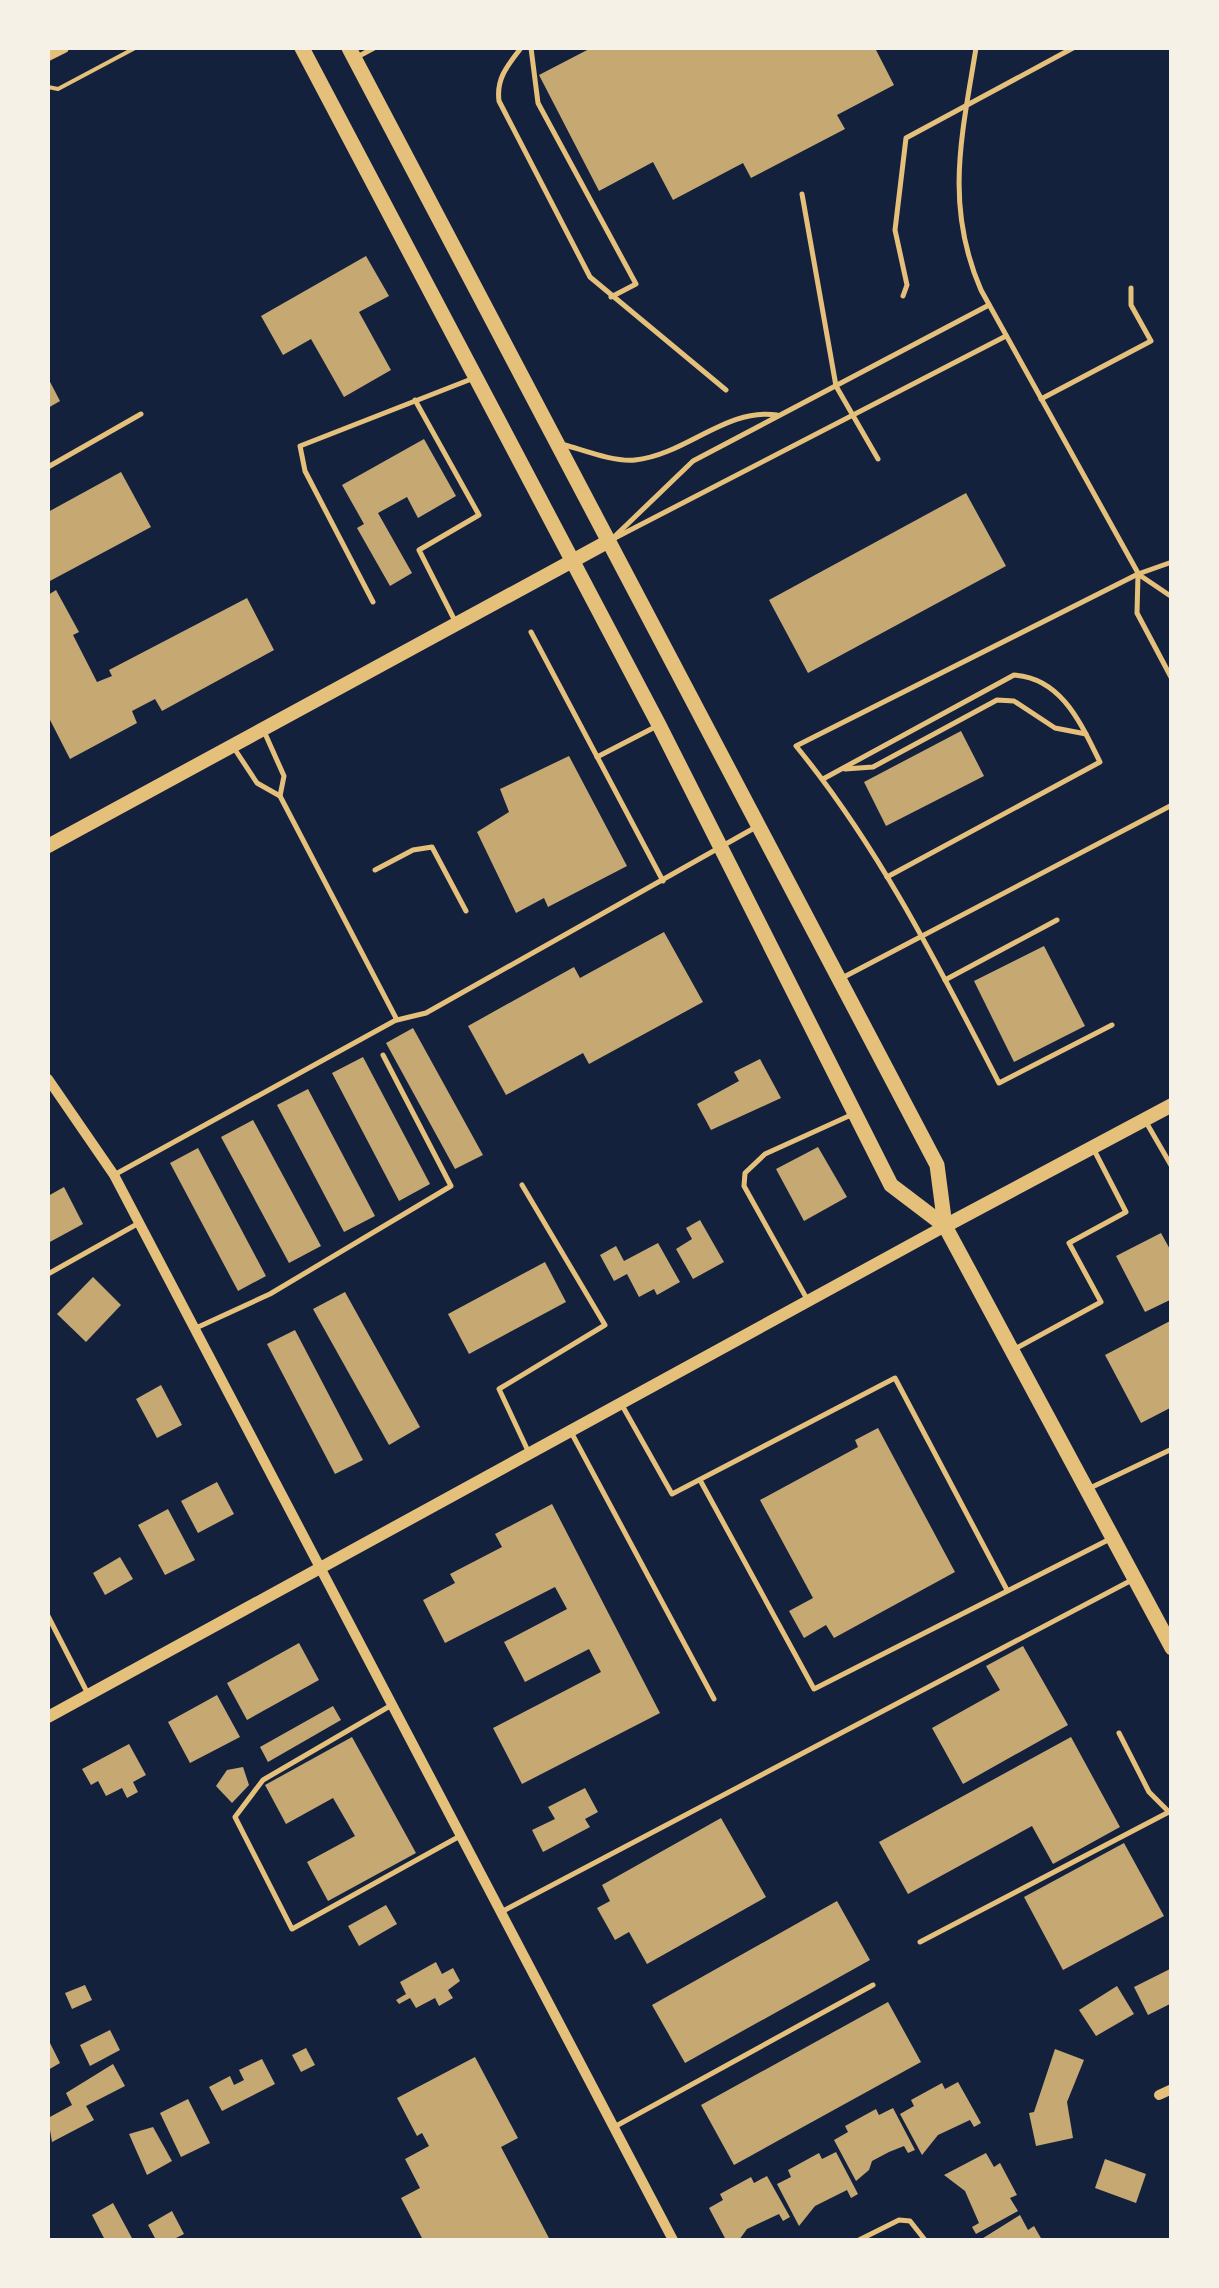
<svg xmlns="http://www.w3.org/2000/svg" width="1219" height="2288" font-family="'Work Sans',sans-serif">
	<rect width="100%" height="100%" fill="#14213d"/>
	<g fill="#c6a872">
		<path d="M591,48H875L894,85L837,115L845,129L751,178L743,163L673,200L653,162L599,191L539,75Z"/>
		<path d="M366,256L389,296L359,312L391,370L344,397L311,339L283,355L261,316Z"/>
		<path d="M48,378L60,401L48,408Z"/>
		<path d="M424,439L456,496L418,518L407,497L378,513L412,573L390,586L357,528L364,524L342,485Z"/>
		<path d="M121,472L151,527L48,582V512Z"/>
		<path d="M966,493L1006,566L808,673L769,600Z"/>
		<path d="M56,590L79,632L73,635L97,682L112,676L109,670L247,598L274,650L162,711L155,699L132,711L137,723L70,759L48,716V595Z"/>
		<path d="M961,731L984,776L886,826L864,782Z"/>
		<path d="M569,756L627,866L548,907L544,898L516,913L477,832L509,812L500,789Z"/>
		<path d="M664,932L703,1002L589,1064L583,1053L506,1095L468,1026L574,967L580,978Z"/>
		<path d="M1044,946L1085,1026L1014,1062L974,981Z"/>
		<path d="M413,1028L483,1155L455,1169L386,1043Z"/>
		<path d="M363,1057L430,1184L399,1201L332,1073Z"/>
		<path d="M760,1059L781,1098L711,1130L697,1104L739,1081L734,1072Z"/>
		<path d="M308,1089L375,1216L344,1232L277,1105Z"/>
		<path d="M253,1120L321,1246L289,1263L221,1137Z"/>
		<path d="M818,1147L847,1197L804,1221L776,1169Z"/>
		<path d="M198,1148L266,1276L238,1291L170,1163Z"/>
		<path d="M64,1187L83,1224L48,1243V1196Z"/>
		<path d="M700,1220L724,1262L693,1279L676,1249L692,1239L686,1228Z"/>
		<path d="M1161,1233L1172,1253V1299L1145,1312L1116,1256Z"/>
		<path d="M658,1243L680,1282L657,1295L654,1289L639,1297L627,1274L614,1281L600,1255L616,1246L624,1261Z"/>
		<path d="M545,1262L566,1302L469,1354L448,1314Z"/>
		<path d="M93,1277L121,1305L86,1342L57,1314Z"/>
		<path d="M345,1292L420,1427L389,1445L313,1309Z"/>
		<path d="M1172,1320V1407L1141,1423L1105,1355Z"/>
		<path d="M295,1330L363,1460L335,1474L267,1344Z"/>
		<path d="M161,1385L182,1425L157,1438L136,1399Z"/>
		<path d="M878,1428L955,1572L834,1638L826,1625L804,1638L789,1611L813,1598L760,1500L858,1447L855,1440Z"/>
		<path d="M217,1482L234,1514L198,1533L181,1501Z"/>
		<path d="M552,1504L660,1713L522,1784L493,1728L601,1672L589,1649L525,1682L504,1642L567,1609L555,1587L445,1643L423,1600L455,1583L450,1574L502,1547L495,1534Z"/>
		<path d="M168,1509L195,1560L165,1575L138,1525Z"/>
		<path d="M120,1557L133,1579L105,1595L93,1573Z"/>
		<path d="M299,1643L319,1680L247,1720L227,1683Z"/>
		<path d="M1023,1646L1068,1725L963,1784L932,1728L1000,1690L986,1666Z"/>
		<path d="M217,1695L240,1737L190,1763L168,1722Z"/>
		<path d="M333,1706L341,1720L268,1762L260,1747Z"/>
		<path d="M352,1737L416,1853L328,1901L307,1862L355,1836L333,1798L286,1824L265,1785Z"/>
		<path d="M1071,1737L1120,1827L1053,1864L1032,1826L908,1894L879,1842Z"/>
		<path d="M129,1744L146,1775L133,1782L138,1792L127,1798L122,1788L106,1796L98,1781L91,1785L82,1769Z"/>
		<path d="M243,1767L249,1785L232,1803L216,1786L227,1770Z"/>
		<path d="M585,1788L598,1812L585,1819L590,1827L543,1852L532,1830L555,1819L548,1807Z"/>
		<path d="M721,1818L766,1897L647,1964L629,1932L615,1940L597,1908L610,1901L602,1885Z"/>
		<path d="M1124,1843L1164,1916L1063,1970L1024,1897Z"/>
		<path d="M837,1901L870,1960L685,2063L652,2005Z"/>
		<path d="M386,1905L397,1924L359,1946L348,1926Z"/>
		<path d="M436,1962L442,1974L453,1968L460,1981L448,1990L453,1998L439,2006L435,1998L416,2008L410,1998L399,2004L396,2000L406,1994L400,1982Z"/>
		<path d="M1172,1968V2003L1148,2015L1134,1987Z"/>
		<path d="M85,1985L92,2000L72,2009L65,1993Z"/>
		<path d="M1117,1986L1134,2014L1096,2036L1079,2010Z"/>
		<path d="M888,2002L921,2062L734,2165L701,2105Z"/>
		<path d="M110,2030L120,2050L90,2066L80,2045Z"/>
		<path d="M48,2039L60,2063L48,2070Z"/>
		<path d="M306,2048L315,2065L301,2072L292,2055Z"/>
		<path d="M1055,2049L1084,2060L1067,2102L1073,2138L1036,2146L1029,2113L1034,2112Z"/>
		<path d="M475,2057L518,2138L501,2147L550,2240H423L401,2198L420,2188L405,2159L429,2146L422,2133L417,2136L397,2098Z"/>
		<path d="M262,2059L275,2084L222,2111L209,2087L230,2076L234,2085L244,2080L239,2070Z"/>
		<path d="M113,2064L125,2086L86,2106L94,2120L52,2142L48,2118L72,2105L66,2093Z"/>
		<path d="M958,2082L981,2123L974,2127L970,2120L938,2135L922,2155L900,2114L914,2106L911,2100L942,2083L945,2089Z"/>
		<path d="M188,2099L210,2143L181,2157L160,2113Z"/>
		<path d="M893,2108L915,2150L908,2153L904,2146L889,2152L872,2161L869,2170L856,2181L834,2140L848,2132L845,2126L876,2109L879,2115Z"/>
		<path d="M153,2127L172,2161L147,2175L129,2134Z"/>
		<path d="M836,2152L858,2194L851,2198L847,2190L815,2206L799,2226L777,2184L791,2177L788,2170L819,2153L822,2159Z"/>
		<path d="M986,2153L994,2167L1000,2163L1017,2195L1010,2198L1018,2211L976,2234L972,2227L979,2223L965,2191L944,2175Z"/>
		<path d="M1105,2159L1146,2174L1136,2203L1095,2188Z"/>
		<path d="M767,2176L790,2217L783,2221L779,2214L747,2229L739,2240H726L709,2208L723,2200L720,2194L751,2177L754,2183Z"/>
		<path d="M113,2203L133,2240H105L92,2215Z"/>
		<path d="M172,2211L184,2234L172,2240H156L148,2225Z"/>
		<path d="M1020,2215L1028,2230L1034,2226L1042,2240H980Z"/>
	</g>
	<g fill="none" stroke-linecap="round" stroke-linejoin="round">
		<path stroke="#e5c07b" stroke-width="4" d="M48,87L58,89L135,48"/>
		<g stroke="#e5c07b" stroke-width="5">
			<path d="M521,48C508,65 496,78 499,101L590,277L726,390"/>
			<path d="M531,48L538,103L636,284L611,297"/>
			<path d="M976,48C962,135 944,205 981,290L1138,573"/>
			<path d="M357,57L374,48"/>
			<path d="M802,194L836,386L878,459"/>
			<path d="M903,296L907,285L895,230L906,138L1073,48"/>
			<path d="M1041,399L1151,341L1131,305V288"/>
			<path d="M415,400L479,515L419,550L455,621"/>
			<path d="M565,445C586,451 614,462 635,460C685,455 727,407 777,415"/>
			<path d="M48,467L141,414"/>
			<path d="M612,539L693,461L989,305"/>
			<path d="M611,540L1006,336"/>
			<path d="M1172,597L1138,574L1137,613L1172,679"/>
			<path d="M373,602L305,471L300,446L474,378"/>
			<path d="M531,632L663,881"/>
			<path d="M263,729L284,776L280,796"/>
			<path d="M234,748L257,783L280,796L397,1020L426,1013L756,827"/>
			<path d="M597,757L657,726"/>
			<path d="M845,769L873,767L997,700L1014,701L1055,728L1086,734"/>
			<path d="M823,779L1014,675C1062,678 1081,724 1100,762L887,877"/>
			<path d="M375,870L413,850L432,847L466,911"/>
			<path d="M842,978L1172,805"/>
			<path d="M945,980L1057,920"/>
			<path d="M1112,1025L999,1083C939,967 879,847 796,746L1138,574L1172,562"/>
			<path d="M1146,1122L1172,1167"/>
			<path d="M114,1175L396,1020"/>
			<path d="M522,1185L605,1325L499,1389L529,1453"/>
			<path d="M48,1274L139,1223"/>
			<path d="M807,1299L744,1186L745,1173L765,1154L851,1115"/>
			<path d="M196,1328L270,1294L451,1186L383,1055"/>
			<path d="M1013,1350L1101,1302L1069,1243L1126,1212L1093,1148"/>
			<path d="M623,1407L672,1494L895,1378L1007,1590"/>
			<path d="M571,1432L714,1699"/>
			<path d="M700,1480L814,1689L1112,1538"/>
			<path d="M1090,1488L1172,1449"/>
			<path d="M48,1616L87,1692"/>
			<path d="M390,1706L263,1780L235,1817L292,1929L460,1836"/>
			<path d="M1119,1733L1149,1792L1172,1815"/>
			<path d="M503,1911L1130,1581"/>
			<path d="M920,1942L1167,1813"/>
			<path d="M616,2126L873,1985"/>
			<path d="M859,2240L899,2220L910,2221L925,2240"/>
		</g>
		<g stroke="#e5c07b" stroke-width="10">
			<path d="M48,56L64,48"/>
			<path d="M48,1079L114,1175L673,2240"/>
			<path d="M1159,2095L1172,2089"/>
		</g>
		<path stroke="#e5c07b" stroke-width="12" d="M48,1717L945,1226"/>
		<g stroke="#e5c07b" stroke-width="14">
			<path d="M48,846L609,541"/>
			<path d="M945,1226L1172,1105"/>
		</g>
		<g stroke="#e5c07b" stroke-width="15">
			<path d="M302,48L659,725L891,1185L945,1226"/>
			<path d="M349,48L937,1165L945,1226L1172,1648"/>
		</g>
	</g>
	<rect width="1219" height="2288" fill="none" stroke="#f6f1e7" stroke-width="100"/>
</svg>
